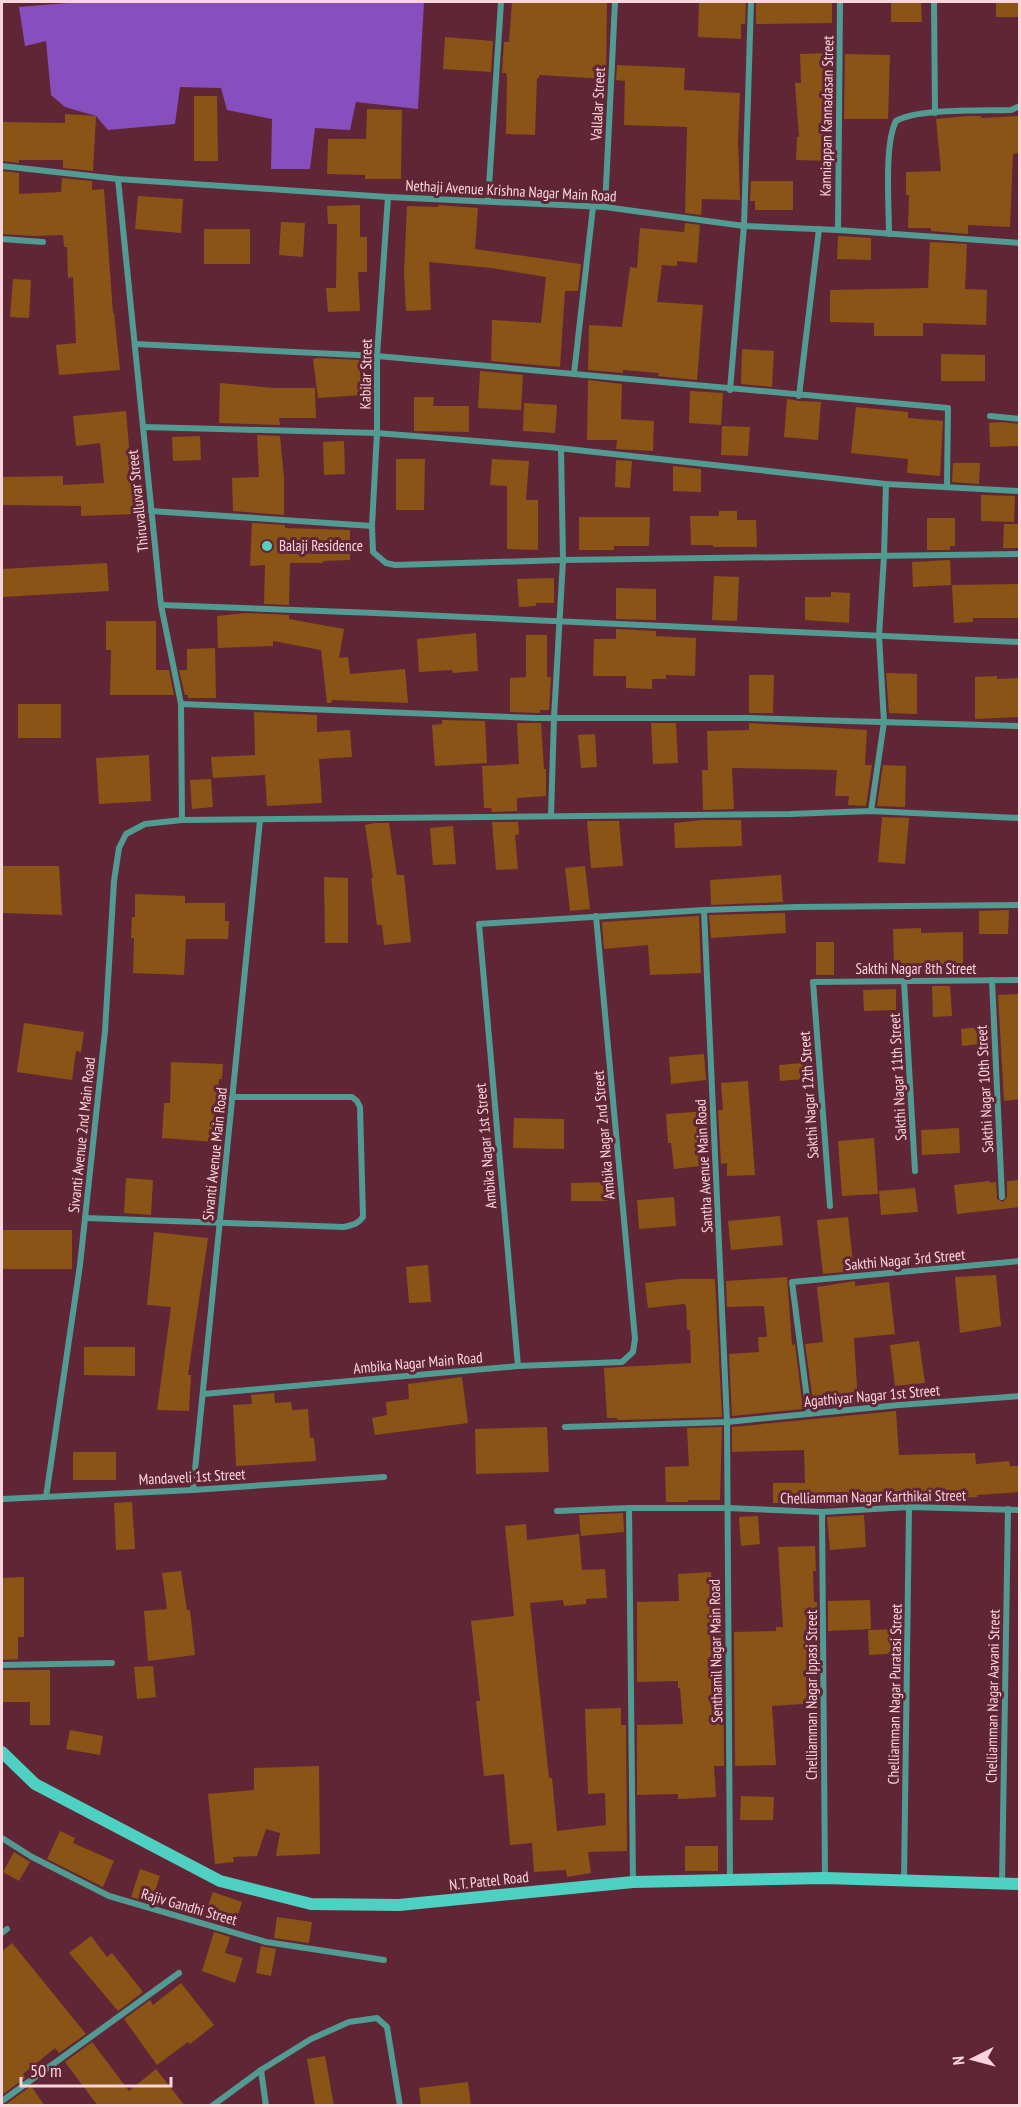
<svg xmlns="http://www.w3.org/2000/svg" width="1021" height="2107" font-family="'PT Sans Narrow',sans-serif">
	<rect width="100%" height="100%" fill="#602636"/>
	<path fill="#874fbd" d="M80,2H424L418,109L356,102L350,130L315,128L310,169H271L272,119L227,110L221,88L180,87L175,124L108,130L96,116L65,107L51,95L46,41L25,46L19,7Z"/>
	<g fill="#895415">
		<path d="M512,2H607L606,79L539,75V78H537L535,135L506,134L507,76L506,73H502L504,42H509Z"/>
		<path d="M699,2H746L745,24H741V39L698,37Z"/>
		<path d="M756,2H832V23L756,24Z"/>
		<path d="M891,2H921L922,22H891Z"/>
		<rect x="996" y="2" width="24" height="15"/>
		<path d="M445,37L493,41L491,72L443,69Z"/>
		<path d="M830,53L834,54L832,161L796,160L797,137H799L795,83H801L800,54Z"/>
		<path d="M845,54L890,55L888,119H844Z"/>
		<path d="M617,65L685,68L684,90L740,93L738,140L740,200L702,199L701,215L685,213L687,127L624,125L625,81L616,80Z"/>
		<path d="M194,96H217L218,161H194Z"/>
		<path d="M367,109L402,110L401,179H365V175L327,174L328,139H366Z"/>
		<path d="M65,114L96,116L93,171L63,168V160H19V163L2,161V122L65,123Z"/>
		<path d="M967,116H981V118L1018,116L1020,153L1013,154L1010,227L968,225V234L931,231V228H908L909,195H906V172L941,171L936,119Z"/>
		<path d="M2,171L19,173V194L61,192L62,178L92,181V190L104,189L113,313H114L120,370L59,375L56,345L76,343L73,277L68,278L67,247H64L63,235L34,236L2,234Z"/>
		<path d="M751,181H793V210H755V201H750Z"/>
		<path d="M138,196L183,199L181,233L135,229Z"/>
		<path d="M360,205V237H367V272H358L360,311L328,312L326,288H336L337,224H328L327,206Z"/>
		<path d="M438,205L478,208L475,249L581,264L578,291H565L560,367L491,361L492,320L541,323L546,277L491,268L429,262L431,310L406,311L404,273L407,206L438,207Z"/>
		<path d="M281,222L305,223L303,257L279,255Z"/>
		<path d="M685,223L700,225L697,263L677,261V266L662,265L657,302L703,305L697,380L658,376L659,373L623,370V373L588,370L589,325L622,327L630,267L637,268L640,228L684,232Z"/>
		<rect x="204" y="229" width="46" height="35"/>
		<path d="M838,236L871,238V260L837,259Z"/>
		<path d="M930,242L967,244L965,289L987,290L986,325L923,323V336H874V323L830,322V290L928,288Z"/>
		<path d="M13,279L31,280L29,318L10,317Z"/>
		<path d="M742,349L774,351L772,387L741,384Z"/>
		<path d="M941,354L985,355V381H941Z"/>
		<path d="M318,358L359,360L362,395L318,398L313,359Z"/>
		<path d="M480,371L523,375L521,410L478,408Z"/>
		<path d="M588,380L622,384L621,419L654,421L653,451L616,449L617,440H587Z"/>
		<path d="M220,383L274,388H315L316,418H279L280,425L219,423Z"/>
		<path d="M690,391L723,393L721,425L689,423Z"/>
		<path d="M414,397H434L433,406H469V432L414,431Z"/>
		<path d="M787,399L799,401L821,402L818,440L784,437Z"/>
		<path d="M524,403L557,405L555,433L523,431Z"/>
		<path d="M856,407L908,412V418L943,421L940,476L907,473L908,459L851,453Z"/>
		<path d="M126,411L132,482H136L137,514L81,516V506L2,505V477L63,476V485L104,483L100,443L76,446L73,416Z"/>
		<path d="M1001,422L1020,424V446L990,447L989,423Z"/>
		<path d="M722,426L750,427L748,456L721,455Z"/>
		<path d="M257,435L280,436L284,477V515L233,511L232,478L259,477Z"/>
		<path d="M200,436L201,460L173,461L172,437Z"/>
		<path d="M344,441L345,474L324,475L323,442Z"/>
		<path d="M396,459H425L424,510H396Z"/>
		<path d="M492,459L529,461L526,500H538V550L507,549V486L490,485Z"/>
		<path d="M616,460L632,461L630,488L615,487Z"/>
		<path d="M953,463H980L979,484L952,482Z"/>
		<path d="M673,466L701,469V492L673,491Z"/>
		<path d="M981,495L1015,496L1014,522L981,521Z"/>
		<path d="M719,511H737V520H756L757,547H713V545H691L690,516H719Z"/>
		<path d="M579,517H650L649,546H614V550H579Z"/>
		<path d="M927,518H955V546H950V550H927Z"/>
		<path d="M252,523L285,525V528L350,530V560L323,561V563H290L289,605L264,604L265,565L250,566Z"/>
		<path d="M1004,524H1020V548H1003Z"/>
		<path d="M950,560L951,585L913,587L912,562Z"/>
		<path d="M107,563L109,591L2,597V569Z"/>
		<path d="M714,576L739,577L737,621L712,620Z"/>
		<path d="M554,578V603H536V606L519,607L517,579Z"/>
		<path d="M1020,584V618H973V622L954,623L952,585Z"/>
		<path d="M616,588L656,589V620L616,619Z"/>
		<path d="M831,592L850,593L849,623L805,620V597H831Z"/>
		<path d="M246,613L289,615V619L344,629L339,658L348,657L350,674L405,669L408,703L332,700L331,703H327L321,650L273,641V646L218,648L217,616Z"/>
		<path d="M106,621H156V670H169L174,695H110L111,650H106Z"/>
		<path d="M616,629L656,631V636L696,638L695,676L666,675V679H652V689L626,688V676H593L594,639H616Z"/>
		<path d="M476,633L478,671L453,673L452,670L419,672L417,639Z"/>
		<path d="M526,635H547V677H551L549,710H540V713L510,712V678L526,677Z"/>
		<path d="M215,648L216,698H188V695H185L179,670H187V649Z"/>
		<path d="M886,673L917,674V714L889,713Z"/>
		<path d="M749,675H774L773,713H749Z"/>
		<path d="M997,676V679L1020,678V717L975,719V677Z"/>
		<rect x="18" y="704" width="43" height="34"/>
		<path d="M254,712L317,715V732L350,730L352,757L319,759L322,803L267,806L265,775L213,778L211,757L255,755Z"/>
		<path d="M442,720L485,721L487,763L435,766L432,725L442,724Z"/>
		<path d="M517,723H541L544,769H546V796L517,798V811L492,812L491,808H484L482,766L519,764Z"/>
		<path d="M651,723H676L678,763L653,764Z"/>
		<path d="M749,723L867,730L865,765H872L866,806L848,805L849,796H835L837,770L732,768L734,809L703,810L702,770H708L707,731L749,730Z"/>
		<path d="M595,734L597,767L581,768L578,735Z"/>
		<path d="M149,755L151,801L99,804L96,758Z"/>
		<path d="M883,765L906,766L905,807L877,806Z"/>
		<path d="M211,779L213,807L192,809L190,780Z"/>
		<path d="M882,817L909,818L905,864L878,862Z"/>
		<path d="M703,820H741L742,846L675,848L674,823Z"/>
		<path d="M587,821H619L623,866L591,868Z"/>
		<path d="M492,822H518L519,834L515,835L518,869L496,870Z"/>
		<path d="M375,823H389L397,875H404L411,942L384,945L382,925H377L371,878H373L365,825Z"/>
		<path d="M453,826L456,864L433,865L430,828Z"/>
		<path d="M2,866H59L62,915L2,913Z"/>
		<path d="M585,866L590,909L570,911L565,868Z"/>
		<path d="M781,875L783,902L711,905L710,880Z"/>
		<path d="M324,877L348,878V943H325Z"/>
		<path d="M135,894L185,896V903H225V921H229L228,939H186L184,975L133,973L134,938H131L132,917H135Z"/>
		<path d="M1009,910L1008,934H979V911Z"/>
		<path d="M785,913L786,933L711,938L709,915Z"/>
		<path d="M697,916H699L701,973L650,975L648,945L604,949L602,922Z"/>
		<path d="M921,928V933L963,932V967H949L950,975L931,976V967L894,968L893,929Z"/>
		<rect x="816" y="942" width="18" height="33"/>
		<path d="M932,986H950L952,1016L933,1017Z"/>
		<path d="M896,989V1010L864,1011L863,990Z"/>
		<path d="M1020,994V1099L1004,1101L998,995Z"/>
		<path d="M24,1023L84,1032L81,1052L76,1051L72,1080L17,1072Z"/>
		<path d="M989,1026L990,1043L962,1046L961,1029Z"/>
		<path d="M704,1054L706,1080L671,1084L669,1057Z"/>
		<path d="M171,1062L223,1064L222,1079H219L215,1142L162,1138L164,1103H170Z"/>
		<path d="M814,1062L815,1078L780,1081L779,1065Z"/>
		<path d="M748,1081L755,1175L727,1176V1163L721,1164L718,1110H723L721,1083Z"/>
		<path d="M708,1111L710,1165L674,1169L671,1143H668L666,1114Z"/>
		<path d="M514,1118L564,1119V1149L513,1148Z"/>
		<path d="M959,1128L960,1153L922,1155L921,1130Z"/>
		<path d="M874,1138L878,1194L842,1196L838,1141Z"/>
		<path d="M126,1178L153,1180L151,1215L124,1213Z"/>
		<path d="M1020,1180V1207L957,1214L954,1185L990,1181V1183L996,1182L997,1199L1003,1202L1007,1197V1181Z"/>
		<path d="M615,1182L617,1201H571V1183Z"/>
		<path d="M915,1188L918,1212L881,1215L879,1191Z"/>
		<path d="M674,1197L676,1226L639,1229L637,1200Z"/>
		<path d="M780,1216L783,1245L731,1250L728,1221Z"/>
		<path d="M848,1217L854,1271L823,1274L817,1220Z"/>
		<rect x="2" y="1230" width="70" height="39"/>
		<path d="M154,1232L208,1238L188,1375H191L189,1411L157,1410L171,1307L147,1305Z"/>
		<path d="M428,1265L431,1302L409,1303L406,1267Z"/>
		<path d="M996,1275L1001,1326L960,1333L955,1277Z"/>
		<path d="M787,1277L792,1345L795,1344L803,1409L732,1416L729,1354L759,1352L758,1337H767L764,1306L727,1307L726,1281Z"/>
		<path d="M679,1279H715L722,1417L617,1420V1418H607L604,1368L691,1363L690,1330H687L686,1306L684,1304L648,1308L645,1283Z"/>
		<path d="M855,1281V1286L889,1282L895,1334L854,1338L858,1404L814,1408L805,1344L823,1342L817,1287Z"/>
		<path d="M919,1341L925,1383L895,1386L890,1345Z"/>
		<path d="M84,1347H135V1376L84,1375Z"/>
		<path d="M462,1377L468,1423L375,1435L372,1418L387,1415L386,1402L409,1399L408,1384Z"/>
		<path d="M274,1393L275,1403L291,1402L292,1410L308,1409L310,1438H314L316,1461L236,1466L233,1405L252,1404L251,1395Z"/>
		<path d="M896,1411L899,1455L975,1453L976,1464L1009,1461L1010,1466H1020V1492L977,1495L978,1497L959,1498V1494L863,1498L864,1504L827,1506L826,1503H773V1483H805L804,1450L732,1452V1427Z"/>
		<path d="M547,1427L549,1472L476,1474L475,1429Z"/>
		<path d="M722,1427L720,1500H688V1502H666L665,1467L689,1466L687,1428Z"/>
		<rect x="73" y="1452" width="43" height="28"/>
		<path d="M132,1502L135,1549L116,1550L114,1503Z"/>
		<path d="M623,1513L624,1532L581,1536L579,1515Z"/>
		<path d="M864,1515L866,1547L830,1550L827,1517Z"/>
		<path d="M758,1516L760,1544L741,1546L739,1517Z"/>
		<path d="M526,1524L527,1540L579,1534L582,1570L605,1569L607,1598L586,1599V1604L564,1606L563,1600L530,1603L549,1778H552L557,1831L606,1825L605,1793L588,1794L585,1709L621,1708V1725H626L627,1851L588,1852L591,1873L567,1877L566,1870L534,1872L532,1843L510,1845L504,1774L484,1776L476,1701H480L471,1621L514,1616L505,1526Z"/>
		<path d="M815,1546L816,1571H813L814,1602H817V1654H815L817,1703L772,1706L776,1765L735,1766L734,1632L776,1631V1627H783L778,1547Z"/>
		<path d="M181,1571L187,1610H190L195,1655L148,1661L144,1611L167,1609L162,1573Z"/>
		<path d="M711,1572L716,1632H723L724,1766H714L716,1797L678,1799V1794L637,1795V1725L683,1724L680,1688H678V1681L637,1682V1602L679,1601L678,1574Z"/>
		<path d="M24,1577V1637H18V1659L2,1660V1578Z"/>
		<path d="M870,1600L871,1629L828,1631V1601Z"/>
		<path d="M902,1629V1653L869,1655L868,1630Z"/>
		<path d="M153,1666L156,1697L137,1699L134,1667Z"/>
		<path d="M2,1670H50V1725H30V1702H2Z"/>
		<path d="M70,1730L103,1736L100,1755L66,1749Z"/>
		<path d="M319,1766L320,1854L276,1856L280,1833L266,1829L257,1856L233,1857L234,1862L215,1864L208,1794L254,1790V1768Z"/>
		<path d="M741,1796L774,1797L773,1820H740Z"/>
		<path d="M60,1831L75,1838L73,1843L114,1861L103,1887L47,1859Z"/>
		<rect x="685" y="1846" width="33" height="25"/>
		<path d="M14,1852L30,1862L19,1881L3,1872Z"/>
		<path d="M140,1869L160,1876L151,1903L131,1897Z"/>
		<path d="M213,1892L242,1902L234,1927L204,1917Z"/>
		<path d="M277,1917L312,1922L309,1943L274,1938Z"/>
		<path d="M214,1932L230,1937L225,1953L243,1958L235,1983L202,1971Z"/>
		<path d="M91,1936L107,1957L112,1953L143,1992L118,2011L69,1953Z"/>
		<path d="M12,1943L86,2034L59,2053L55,2048L23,2074L25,2078L2,2095V1951Z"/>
		<path d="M261,1946L276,1949L271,1976L256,1973Z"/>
		<path d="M181,1983L214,2025L190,2044L188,2042L157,2065L124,2019L150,2000L153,2005Z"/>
		<path d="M92,2042L129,2091L156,2069L185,2106H98L65,2062Z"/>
		<path d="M325,2056L334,2106H315L307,2059Z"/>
		<path d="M468,2082L471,2106H421L419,2088Z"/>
		<path d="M31,2086L45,2106H5V2105Z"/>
	</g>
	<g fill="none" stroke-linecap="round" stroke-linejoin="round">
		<g stroke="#519b92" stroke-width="6">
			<path d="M934,2L935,113"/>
			<path d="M2,166L118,179L388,197L605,207L744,226L838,230L1020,243"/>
			<path d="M118,179L161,605L181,704L182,820"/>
			<path d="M388,197L377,356V433L372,526L373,552L386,563L395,565L563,560L1020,554"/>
			<path d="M488,201L501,2"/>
			<path d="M605,207L615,2"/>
			<path d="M838,230L840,2"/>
			<path d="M889,234C889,206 884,144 896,121C920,108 981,111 1011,110L1020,106"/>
			<path d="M2,239L43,242"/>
			<path d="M135,344L377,356L948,408L947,487"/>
			<path d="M574,374L593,207"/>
			<path d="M730,390L744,226L751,2"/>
			<path d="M799,396L819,229"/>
			<path d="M990,416L1020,419"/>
			<path d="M143,427L377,433L549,447L886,484L1020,491"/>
			<path d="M151,511L372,526"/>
			<path d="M161,605L375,613L1020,642"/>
			<path d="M181,704L536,718H749L1020,726"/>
			<path d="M871,811L884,722L879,636L884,556L886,484"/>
			<path d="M551,816L554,718L563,560L561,449"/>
			<path d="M704,910L727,1422L730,1879"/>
			<path d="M992,980L1002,1197"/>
			<path d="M904,981L915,1171"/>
			<path d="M830,1206L813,982L1020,980"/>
			<path d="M85,1218L344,1227C353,1225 358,1224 363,1217L360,1107L357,1101L352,1097H232"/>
			<path d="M518,1366L479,924L704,910L797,907L1020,905"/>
			<path d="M203,1394L518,1366L622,1362L633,1352L635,1339L596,916"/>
			<path d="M809,1414L792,1282L1020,1261"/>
			<path d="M565,1427L727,1422L899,1405L1020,1396"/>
			<path d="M193,1490L260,820"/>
			<path d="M46,1497L80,1265L105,1031L114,881L119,848L126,834L145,824L182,820L790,814L871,811L1020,818"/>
			<path d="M2,1499L193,1490L384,1477"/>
			<path d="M629,1508L633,1882"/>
			<path d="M557,1511L629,1508H727L822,1512L909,1507L1020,1510"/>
			<path d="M822,1512L825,1878"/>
			<path d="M2,1665L112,1663"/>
			<path d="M2,1838L32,1857L109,1896L266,1942L384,1960"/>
			<path d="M904,1881L909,1507"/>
			<path d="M1002,1883L1008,1509"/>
			<path d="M2,1933L7,1929"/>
			<path d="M261,2070L266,2106"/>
			<path d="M2,2101L179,1973"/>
			<path d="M212,2106L261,2070L311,2039L349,2022L377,2018L387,2027L400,2106"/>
		</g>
		<path stroke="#4ed0c2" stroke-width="12" d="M2,1752L35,1784L220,1881L311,1904L399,1905L633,1882L825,1878L1020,1884"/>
	</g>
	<circle fill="#58cec0" stroke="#602636" stroke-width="2" cx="267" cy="546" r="6"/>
	<g text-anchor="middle" stroke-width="6" stroke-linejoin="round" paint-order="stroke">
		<g font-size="15" fill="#fbd5dc" stroke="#602636">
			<text transform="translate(598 104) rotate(-87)" y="5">Vallalar Street</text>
			<text transform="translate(827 116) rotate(-89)" y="5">Kanniappan Kannadasan Street</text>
			<text transform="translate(511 191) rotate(3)" y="5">Nethaji Avenue Krishna Nagar Main Road</text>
			<text transform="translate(366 374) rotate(-89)" y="5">Kabilar Street</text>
			<text transform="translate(138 501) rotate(-96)" y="5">Thiruvalluvar Street</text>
			<text x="916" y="974">Sakthi Nagar 8th Street</text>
			<text transform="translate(898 1077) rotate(-93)" y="5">Sakthi Nagar 11th Street</text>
			<text transform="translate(985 1089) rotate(-93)" y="5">Sakthi Nagar 10th Street</text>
			<text transform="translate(809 1095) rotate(-94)" y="5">Sakthi Nagar 12th Street</text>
			<text transform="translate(82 1135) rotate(-84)" y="5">Sivanti Avenue 2nd Main Road</text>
			<text transform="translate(604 1135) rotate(-95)" y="5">Ambika Nagar 2nd Street</text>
			<text transform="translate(486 1146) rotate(-95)" y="5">Ambika Nagar 1st Street</text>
			<text transform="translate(215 1154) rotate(-84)" y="5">Sivanti Avenue Main Road</text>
			<text transform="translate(704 1166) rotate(-93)" y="5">Santha Avenue Main Road</text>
			<text transform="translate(905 1260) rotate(-5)" y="5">Sakthi Nagar 3rd Street</text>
			<text transform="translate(418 1363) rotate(-5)" y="5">Ambika Nagar Main Road</text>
			<text transform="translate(872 1396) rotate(-5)" y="5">Agathiyar Nagar 1st Street</text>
			<text transform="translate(192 1477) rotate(-3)" y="5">Mandaveli 1st Street</text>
			<text transform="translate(873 1497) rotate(-1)" y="5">Chelliamman Nagar Karthikai Street</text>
			<text transform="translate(716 1651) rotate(-91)" y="5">Senthamil Nagar Main Road</text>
			<text transform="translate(895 1694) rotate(-89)" y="5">Chelliamman Nagar Puratasi Street</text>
			<text transform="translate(812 1695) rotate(-90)" y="5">Chelliamman Nagar Ippasi Street</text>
			<text transform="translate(993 1696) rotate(-89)" y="5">Chelliamman Nagar Aavani Street</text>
			<text transform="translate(489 1881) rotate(-6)" y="5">N.T. Pattel Road</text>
			<text transform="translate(189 1907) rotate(16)" y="5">Rajiv Gandhi Street</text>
		</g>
		<g font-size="15" fill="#fbd5dc" stroke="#602636" text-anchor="start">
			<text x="279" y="551">Balaji Residence</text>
		</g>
	</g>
	<rect width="1021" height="2107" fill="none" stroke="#fbd5dc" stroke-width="6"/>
	<g transform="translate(973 2059) rotate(264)" stroke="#602636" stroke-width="4.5" paint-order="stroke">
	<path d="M0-4.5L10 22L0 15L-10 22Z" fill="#fbd5dc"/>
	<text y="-9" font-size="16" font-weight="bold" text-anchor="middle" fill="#fbd5dc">N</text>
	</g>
	<path d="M21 2077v9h150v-9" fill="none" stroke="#fbd5dc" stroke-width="3"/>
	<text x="30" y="2077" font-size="18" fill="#fbd5dc" stroke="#602636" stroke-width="4.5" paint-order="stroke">50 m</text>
</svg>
